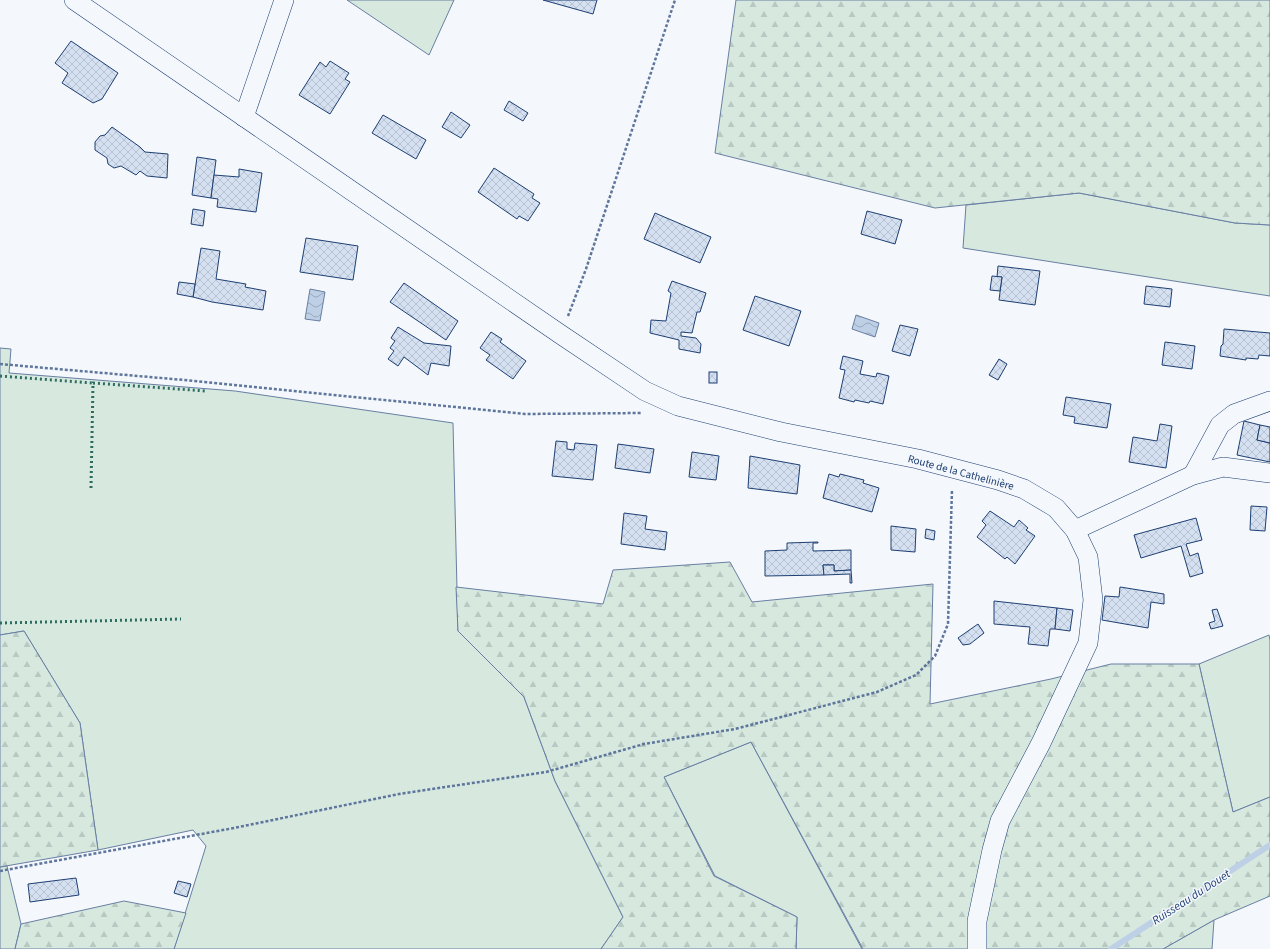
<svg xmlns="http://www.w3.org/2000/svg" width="1270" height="949" font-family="'Source Sans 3',sans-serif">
	<defs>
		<pattern id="forest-firs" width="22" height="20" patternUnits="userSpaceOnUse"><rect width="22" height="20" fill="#d7e8df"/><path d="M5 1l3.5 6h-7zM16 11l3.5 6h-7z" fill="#b8c8c3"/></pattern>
		<pattern id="water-waves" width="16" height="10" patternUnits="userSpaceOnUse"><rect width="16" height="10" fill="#bed0e5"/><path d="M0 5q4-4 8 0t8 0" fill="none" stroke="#9aaabe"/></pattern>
		<pattern id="building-cross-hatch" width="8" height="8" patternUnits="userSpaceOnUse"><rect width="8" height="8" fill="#d5e0f0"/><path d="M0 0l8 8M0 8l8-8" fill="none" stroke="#b6c1d1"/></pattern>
	</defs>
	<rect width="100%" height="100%" fill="#f4f7fb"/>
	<g fill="#d7e8df" stroke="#687fa3">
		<path d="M347,0H454L429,55Z"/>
		<path d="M1079,193L1235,223L1270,225V296L963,248L966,205Z"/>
		<path d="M0,348L11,349L9,373L235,391L453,423L458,631L524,697L555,781L623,917L601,949H174L206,846L193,830L98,850L80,723L24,631L0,635Z"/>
		<path d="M1269,635L1270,640V797L1233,812L1199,664Z"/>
		<path d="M751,742L862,949H796L797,917L715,876L664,777Z"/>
		<path d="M7,866L21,924L15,949H0V867Z"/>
		<path d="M1214,920L1212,949H1163Z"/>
	</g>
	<g fill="url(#forest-firs)" stroke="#687fa3">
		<path d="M736,0H1270V225L1235,223L1079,193L935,208L715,153Z"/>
		<path d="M730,562L752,602L933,584L930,704L1051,679L1111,664H1199L1233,812L1270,797V896L1214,920L1163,949H863L751,742L664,777L714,876L797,917L796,949H601L623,917L555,781L524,697L458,631L456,587L603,604L613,570Z"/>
		<path d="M24,631L80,723L98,850L0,867V635Z"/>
		<path d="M124,901L186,913L174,949H15L21,924Z"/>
	</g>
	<g fill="url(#water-waves)" stroke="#687fa3">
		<path d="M310,289L325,292L320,321L305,319Z"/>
		<path d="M856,315L879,323L875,337L852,329Z"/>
	</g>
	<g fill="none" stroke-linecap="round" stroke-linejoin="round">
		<path stroke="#bed0e5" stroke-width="6" d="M1111,949L1270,845"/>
	</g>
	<g fill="url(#building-cross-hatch)" stroke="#1d3f73">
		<path d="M543,0H597L593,14Z"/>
		<path d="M71,41L118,73L102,99L93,103L62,83L68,73L55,63Z"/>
		<path d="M330,61L349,73L345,79L350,82L330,114L299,95L320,62L326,67Z"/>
		<path d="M509,101L528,113L523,121L504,110Z"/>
		<path d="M451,112L470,125L461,138L442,127Z"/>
		<path d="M383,115L426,140L416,159L372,133Z"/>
		<path d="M112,127L140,147L145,152L168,154L167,178L147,176L140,171L136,175L121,166L114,168L108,164L107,158L95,150V142L100,136L105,135Z"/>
		<path d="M197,157L216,160L211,198L192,195Z"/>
		<path d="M494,168L534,194L532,198L540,203L528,221L519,216L517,219L478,192Z"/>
		<path d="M239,169L262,173L256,212L217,207L218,199L211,198L214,175L239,177Z"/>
		<path d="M193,209L205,211L203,226L191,224Z"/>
		<path d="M867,211L902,220L895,244L861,234Z"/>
		<path d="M655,213L711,237L700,263L644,239Z"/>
		<path d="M306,238L358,246L353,280L300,272Z"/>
		<path d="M201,248L220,251L216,279L246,284L245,287L266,291L263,310L212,302L193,297Z"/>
		<path d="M998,266L1040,271L1035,305L999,300L1002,277H997Z"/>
		<path d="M992,276L1002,277L1000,291L990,290Z"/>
		<path d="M672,281L706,293L700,312H697L692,333L681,332V336L696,338L701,344L700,353L679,349V340L650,333L651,320L666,321L671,293L668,291Z"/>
		<path d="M179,282L195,284L193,297L177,294Z"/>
		<path d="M404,283L458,321L446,340L390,302Z"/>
		<path d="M1146,286L1172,289L1170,307L1144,304Z"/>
		<path d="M755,296L801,311L789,346L743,330Z"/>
		<path d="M900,325L918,329L910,356L892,351Z"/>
		<path d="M398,327L424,343L451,346L449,366L431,363L428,375L404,357L398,366L388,359L394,351L390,348L395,341L391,338Z"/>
		<path d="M1224,329L1270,333V356L1259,355L1258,359L1246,358V360L1220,356L1221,346L1223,344Z"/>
		<path d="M491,332L502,339L500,342L526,361L513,379L486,360L490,355L480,348Z"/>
		<path d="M1165,342L1195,346L1192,369L1162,365Z"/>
		<path d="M843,356L863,361L860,374L876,377L877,373L889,376L883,404L870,401L869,403L855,400L854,402L839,398L845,370L840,369Z"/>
		<path d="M999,359L1007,364L998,380L989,375Z"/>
		<rect x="709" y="372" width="8" height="11"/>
		<path d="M1066,397L1111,404L1107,428L1074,423L1075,417L1063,415Z"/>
		<path d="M1244,421L1260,425L1257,440L1270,443V462L1237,455Z"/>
		<path d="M1160,424L1172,426L1166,468L1129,462L1133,437L1157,441Z"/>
		<path d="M1260,425L1270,427V443L1257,440Z"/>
		<path d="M556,441L567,442V449L574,450L575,443L597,445L593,480L552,476Z"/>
		<path d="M618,444L654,449L650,473L615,468Z"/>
		<path d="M692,452L719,456L716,480L689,477Z"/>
		<path d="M750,456L800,465L797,494L748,488Z"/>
		<path d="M829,474L839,477L840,474L864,480L863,483L879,488L872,512L823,498Z"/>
		<path d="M1251,506L1267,507L1265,531L1250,530Z"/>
		<path d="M990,511L1014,527L1019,520L1028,528L1026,530L1035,536L1015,564L1007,557L1005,559L977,537L986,525L982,521Z"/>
		<path d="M624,513L647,516L645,529L667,532L665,550L621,544Z"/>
		<path d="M1196,518L1202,540L1186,544L1190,556L1198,553L1203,573L1190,577L1181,546L1141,558L1134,535Z"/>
		<path d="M891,526L916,529L915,552L891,550Z"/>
		<path d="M926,529L935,531L934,540L925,538Z"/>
		<path d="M818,542V543H813V551L851,550V570L834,571V565H823L824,575L765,576V551L787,550V543Z"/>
		<path d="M823,565H834V571L851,570L852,583H850V574L824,575Z"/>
		<path d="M1120,587L1164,594V604L1151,602L1148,628L1102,620L1105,596L1119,597Z"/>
		<path d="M994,601L1057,608L1055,629H1050L1048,646L1028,644L1030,627L994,624Z"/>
		<path d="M1057,608L1073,610L1070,631L1055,629Z"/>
		<path d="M1217,609L1223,626L1211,629L1209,623L1215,621L1212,610Z"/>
		<path d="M978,624L984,633L970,644L963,645L958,638Z"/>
		<path d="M76,878L79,895L30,902L28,884Z"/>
		<path d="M178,881L191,884L187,897L174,893Z"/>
	</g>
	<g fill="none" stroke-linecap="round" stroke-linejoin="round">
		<defs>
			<g id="street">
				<path d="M74,0L560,334L645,391L678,406L781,432L918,459L998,480L1024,489L1056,508L1075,530L1088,557L1093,600L1088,643L1041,743L1000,821L992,850L977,921V949"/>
				<path d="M244,117L284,0"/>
				<path d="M1193,475L1220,425L1234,414L1270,401"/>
				<path d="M1075,530L1193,475L1223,467L1270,473"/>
			</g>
		</defs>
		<use href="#street" stroke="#1d3f73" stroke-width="20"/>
		<g stroke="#5e769c" stroke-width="2.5" stroke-dasharray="3 2" stroke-linecap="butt">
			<path d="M568,316L586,269L675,0"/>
			<path d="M0,364L184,380L525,414L642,413"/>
			<path d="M0,871L234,828L399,794L546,772L644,744L735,729L877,692L916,675L935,656L948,624L952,489"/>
		</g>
		<use href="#street" stroke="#f4f7fb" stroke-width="19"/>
		<g stroke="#2c6c60" stroke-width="3" stroke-dasharray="2 3" stroke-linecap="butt">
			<path d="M0,376L93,383"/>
			<path d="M91,488L93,383L206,391"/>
			<path d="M0,623L181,619"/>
		</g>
	</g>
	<g text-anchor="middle" stroke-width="3" stroke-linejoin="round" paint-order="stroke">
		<g font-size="11" fill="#1d3f73" stroke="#f4f7fb">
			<text transform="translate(961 472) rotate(15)" y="4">Route de la Cathelinière</text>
		</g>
		<g font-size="12" font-style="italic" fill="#1d3f73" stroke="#f4f7fb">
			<text transform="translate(1191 897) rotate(-33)" y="4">Ruisseau du Douet</text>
		</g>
	</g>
</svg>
